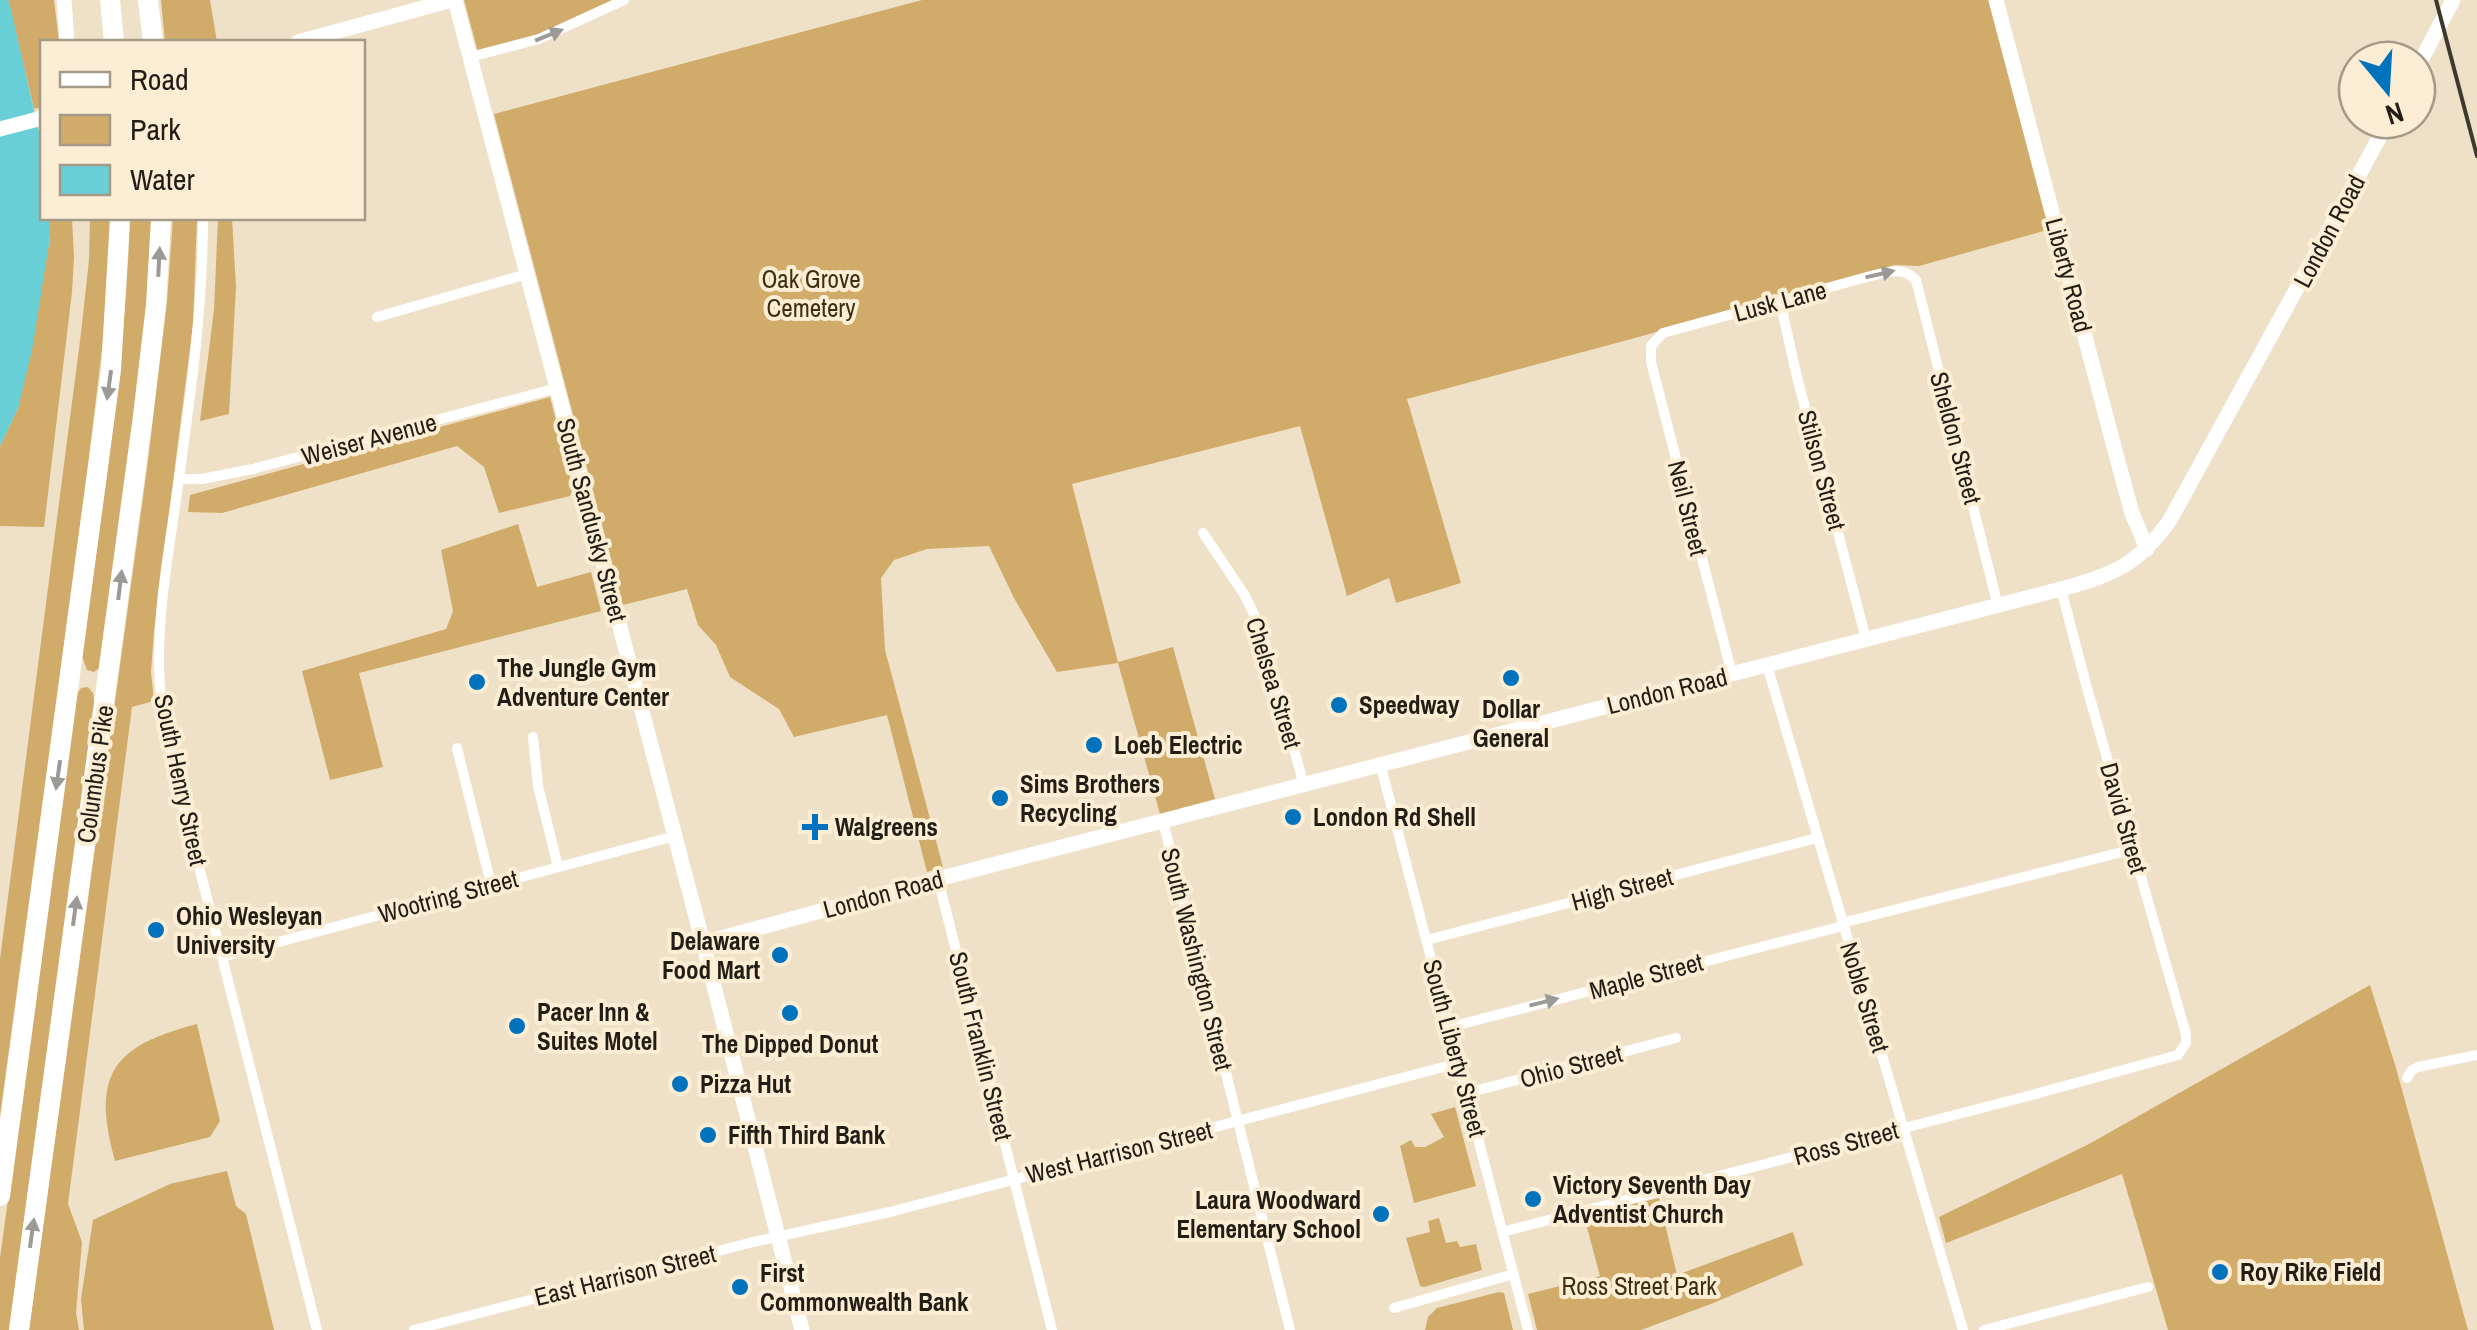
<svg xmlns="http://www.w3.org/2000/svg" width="2477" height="1330" font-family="'Archivo Narrow',sans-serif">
	<rect width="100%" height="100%" fill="#efe0c8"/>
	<g fill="#d1ab69">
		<path d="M8,0H54L59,42H42V107L34,109Z"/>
		<path d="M161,0H210L217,42H165Z"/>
		<path d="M464,0H618L556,29L478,52Z"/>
		<path d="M922,0H1990L2051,229L1919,266L1895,265L1635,338L1407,399L1461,583L1396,603L1389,578L1347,596L1300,426L1072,484L1118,662L1173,647L1215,799L1160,814L1118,663L1057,672L1014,598L989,546L927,549L894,560L881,578L885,650L943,867L927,872L887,715L794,737L779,709L730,677L716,645L698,625L687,589L623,605L494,114Z"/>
		<path d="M50,218H72L74,257L72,292L44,527L0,526V446L18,408L50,238Z"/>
		<path d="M90,218H111L107,308L87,473L0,1116V959L81,333L89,260Z"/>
		<path d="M130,218H153L152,281L102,666L94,672L87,670L82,656C102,510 125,365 130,218Z"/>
		<path d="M173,218H197L193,325L154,631L151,672L154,701L132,707L68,1204L82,1242L76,1313L79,1330H29L147,468L167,302Z"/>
		<path d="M218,218H232L236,287L229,414L200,421L214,310Z"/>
		<path d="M550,397L573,488L570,496L499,513L484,467L457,446L222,513L188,512L190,495Z"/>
		<path d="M518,524L537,587L591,572L601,611L359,673L383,767L330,780L302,671L446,629L453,611L441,550Z"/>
		<path d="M88,687L93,693L95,705L9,1330H0V1258L77,694L81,688Z"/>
		<path d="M2370,985L2396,1068L2468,1330H2168L2122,1174L1946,1243L1939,1217L2089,1144Z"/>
		<path d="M197,1024L220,1121L210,1137L115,1161C91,1075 112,1046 197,1024Z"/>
		<path d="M1455,1107L1476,1186L1414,1203L1400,1146L1411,1140L1415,1147H1425L1444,1137L1431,1114Z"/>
		<path d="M227,1171L236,1206L246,1214L274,1330H84L81,1299L93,1220L170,1184Z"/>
		<path d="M1659,1198L1677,1275L1793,1232L1803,1265L1711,1304L1641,1330H1537L1528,1294L1600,1276L1584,1216Z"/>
		<path d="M1439,1218L1446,1243L1457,1241L1460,1247L1476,1244L1482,1270L1424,1287L1420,1286L1406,1238L1430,1232L1428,1221Z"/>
		<path d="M1499,1292L1504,1293L1513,1330H1425L1428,1317L1437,1308Z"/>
	</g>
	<path fill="#69cfd7" d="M0,0H8L10,6L42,145V218H50V237L32,350L18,408L0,446Z"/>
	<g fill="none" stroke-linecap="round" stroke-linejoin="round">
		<g stroke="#fff" stroke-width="10">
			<path d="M470,57L539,39L624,0"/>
			<path d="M203,218C203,313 189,406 176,500C168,555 158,612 159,668C160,714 173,759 183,804L317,1330"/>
			<path d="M1780,301L1797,377L1866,639"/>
			<path d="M377,317L527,274"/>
			<path d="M179,479H202L253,469L557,388"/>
			<path d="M1203,533L1244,594L1262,631L1304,786"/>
			<path d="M1767,665L1963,1330"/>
			<path d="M1732,674L1651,362V346L1663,333L1867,277C1885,273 1902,265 1916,280L1998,606"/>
			<path d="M533,737L538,786L558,867"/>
			<path d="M457,748L491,884"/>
			<path d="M1381,767L1528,1330"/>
			<path d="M1163,821L1290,1330"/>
			<path d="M938,879L1052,1330"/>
			<path d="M1842,923L2134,849"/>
			<path d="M1427,940L1817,838"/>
			<path d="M222,957L675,836"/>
			<path d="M1450,1027L1843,926"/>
			<path d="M2407,1078L2412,1070L2418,1067L2477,1055"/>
			<path d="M1467,1093L1676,1038"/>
			<path d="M1502,1232L2028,1096L2178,1055L2186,1043V1034L2087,688L2061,589"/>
			<path d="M1394,1308L1514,1274"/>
			<path d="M414,1330L753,1242L890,1212L1459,1063"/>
			<path d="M1984,1330L2148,1287"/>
		</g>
		<g stroke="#fff" stroke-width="15">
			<path d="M64,0L67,42"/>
			<path d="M455,0L703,943L802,1330"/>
			<path d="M1996,0L2117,458L2132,513L2147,549"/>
			<path d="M298,42L452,0"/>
			<path d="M2417,68L2453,0"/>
			<path d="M0,129L42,118"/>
			<path d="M703,943L938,879L2061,589C2113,575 2138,565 2170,520L2389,120"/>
		</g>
		<g stroke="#fff" stroke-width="20">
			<path d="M110,0L114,42"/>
			<path d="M148,0L153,42"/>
			<path d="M0,1196L111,370L120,218"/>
			<path d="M19,1330L143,416L156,305L161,218"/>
		</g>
		<path stroke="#3e382d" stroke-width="4" d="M2436,0L2477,156"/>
	</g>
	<defs><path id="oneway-solid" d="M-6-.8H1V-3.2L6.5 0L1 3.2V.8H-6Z" transform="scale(2.5)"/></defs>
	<g fill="#9c9a96">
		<use href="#oneway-solid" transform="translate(549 35) rotate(-22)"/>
		<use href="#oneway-solid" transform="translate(159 262) rotate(-87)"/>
		<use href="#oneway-solid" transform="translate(1880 274) rotate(-13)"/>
		<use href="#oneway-solid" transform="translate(109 385) rotate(98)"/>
		<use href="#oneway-solid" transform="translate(120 585) rotate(-83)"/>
		<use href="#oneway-solid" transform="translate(58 775) rotate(98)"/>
		<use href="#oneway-solid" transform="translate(75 911) rotate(-82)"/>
		<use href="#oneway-solid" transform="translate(1544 1002) rotate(-14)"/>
		<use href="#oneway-solid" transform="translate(32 1233) rotate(-82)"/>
	</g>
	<g fill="#0173bd" stroke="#fcedd5" stroke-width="4">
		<circle cx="1511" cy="678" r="10"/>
		<circle cx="477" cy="682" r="10"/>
		<circle cx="1339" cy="705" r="10"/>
		<circle cx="1094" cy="745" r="10"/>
		<circle cx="1000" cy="798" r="10"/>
		<circle cx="1293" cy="817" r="10"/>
		<path d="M810 812h10v10h10v10h-10v10h-10v-10h-10v-10h10z"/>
		<circle cx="156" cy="930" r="10"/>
		<circle cx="780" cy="955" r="10"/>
		<circle cx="790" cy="1013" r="10"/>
		<circle cx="517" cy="1026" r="10"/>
		<circle cx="680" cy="1084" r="10"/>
		<circle cx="708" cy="1135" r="10"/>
		<circle cx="1533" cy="1199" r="10"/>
		<circle cx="1381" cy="1214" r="10"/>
		<circle cx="2220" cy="1272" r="10"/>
		<circle cx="740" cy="1287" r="10"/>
	</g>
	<g text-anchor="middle" stroke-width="8" stroke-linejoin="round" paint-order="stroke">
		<g font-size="25" fill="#231e15" stroke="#fcedd5">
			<text transform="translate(2329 231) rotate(-62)" y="9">London Road</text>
			<text transform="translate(2069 275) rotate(75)" y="9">Liberty Road</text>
			<text transform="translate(1780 301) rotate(-15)" y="9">Lusk Lane</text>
			<text transform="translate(1956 438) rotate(75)" y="9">Sheldon Street</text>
			<text transform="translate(369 439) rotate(-15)" y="9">Weiser Avenue</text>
			<text transform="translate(1822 470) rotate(75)" y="9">Stilson Street</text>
			<text transform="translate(1688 508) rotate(76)" y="9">Neil Street</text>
			<text transform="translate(592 520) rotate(75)" y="9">South Sandusky Street</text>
			<text transform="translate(1274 683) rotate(73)" y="9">Chelsea Street</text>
			<text transform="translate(1667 691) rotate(-14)" y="9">London Road</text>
			<text transform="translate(95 774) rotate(-82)" y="9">Columbus Pike</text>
			<text transform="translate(181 780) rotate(78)" y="9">South Henry Street</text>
			<text transform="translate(2124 818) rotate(74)" y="9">David Street</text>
			<text transform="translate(1622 889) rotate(-15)" y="9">High Street</text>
			<text transform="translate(883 894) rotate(-15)" y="9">London Road</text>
			<text transform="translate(448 896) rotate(-15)" y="9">Wootring Street</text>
			<text transform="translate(1197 959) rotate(76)" y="9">South Washington Street</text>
			<text transform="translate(1646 976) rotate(-15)" y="9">Maple Street</text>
			<text transform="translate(1865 997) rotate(73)" y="9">Noble Street</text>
			<text transform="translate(981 1046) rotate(76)" y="9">South Franklin Street</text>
			<text transform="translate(1455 1048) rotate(75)" y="9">South Liberty Street</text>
			<text transform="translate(1571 1066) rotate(-15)" y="9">Ohio Street</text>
			<text transform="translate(1846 1143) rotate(-15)" y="9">Ross Street</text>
			<text transform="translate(1119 1152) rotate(-14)" y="9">West Harrison Street</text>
			<text transform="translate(625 1275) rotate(-14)" y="9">East Harrison Street</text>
		</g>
		<g font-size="25" fill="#3f2f11" stroke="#fcedd5">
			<text x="811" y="288">Oak Grove<tspan x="811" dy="29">Cemetery</tspan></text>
			<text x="1639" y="1295">Ross Street Park</text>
		</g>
		<g font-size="25" font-weight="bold" fill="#231e15" stroke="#fcedd5" text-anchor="start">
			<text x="497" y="677">The Jungle Gym<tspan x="497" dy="29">Adventure Center</tspan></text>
			<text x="1359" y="714">Speedway</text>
			<text x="1511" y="718" text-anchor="middle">Dollar<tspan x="1511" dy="29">General</tspan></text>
			<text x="1114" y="754">Loeb Electric</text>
			<text x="1020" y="793">Sims Brothers<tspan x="1020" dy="29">Recycling</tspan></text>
			<text x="1313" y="826">London Rd Shell</text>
			<text x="835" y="836">Walgreens</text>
			<text x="176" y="925">Ohio Wesleyan<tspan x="176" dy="29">University</tspan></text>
			<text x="760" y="950" text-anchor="end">Delaware<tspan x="760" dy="29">Food Mart</tspan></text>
			<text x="537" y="1021">Pacer Inn &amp;<tspan x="537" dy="29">Suites Motel</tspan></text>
			<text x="790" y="1053" text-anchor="middle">The Dipped Donut</text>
			<text x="700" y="1093">Pizza Hut</text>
			<text x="728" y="1144">Fifth Third Bank</text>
			<text x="1553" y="1194">Victory Seventh Day<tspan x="1553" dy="29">Adventist Church</tspan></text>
			<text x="1361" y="1209" text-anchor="end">Laura Woodward<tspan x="1361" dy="29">Elementary School</tspan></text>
			<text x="2240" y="1281">Roy Rike Field</text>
			<text x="760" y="1282">First<tspan x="760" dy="29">Commonwealth Bank</tspan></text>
		</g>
	</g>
	<rect x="40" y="40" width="325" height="180" fill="#fcedd5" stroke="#a59a88" stroke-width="2.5"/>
	<rect x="60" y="72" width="50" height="15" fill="#ffffff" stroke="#a59a88" stroke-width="2.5"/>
	<text x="130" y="90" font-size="30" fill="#231e15">Road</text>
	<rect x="60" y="115" width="50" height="30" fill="#d1ab69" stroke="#a59a88" stroke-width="2.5"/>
	<text x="130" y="140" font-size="30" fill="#231e15">Park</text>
	<rect x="60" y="165" width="50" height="30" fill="#69cfd7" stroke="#a59a88" stroke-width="2.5"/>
	<text x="130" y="190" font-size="30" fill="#231e15">Water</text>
	<g transform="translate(2387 90) rotate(162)"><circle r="48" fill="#fcedd5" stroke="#a59a88" stroke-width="2.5"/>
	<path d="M0-8L18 38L0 25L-18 38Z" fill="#0173bd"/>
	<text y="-15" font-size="28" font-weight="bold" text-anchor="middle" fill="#231e15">N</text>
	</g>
</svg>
